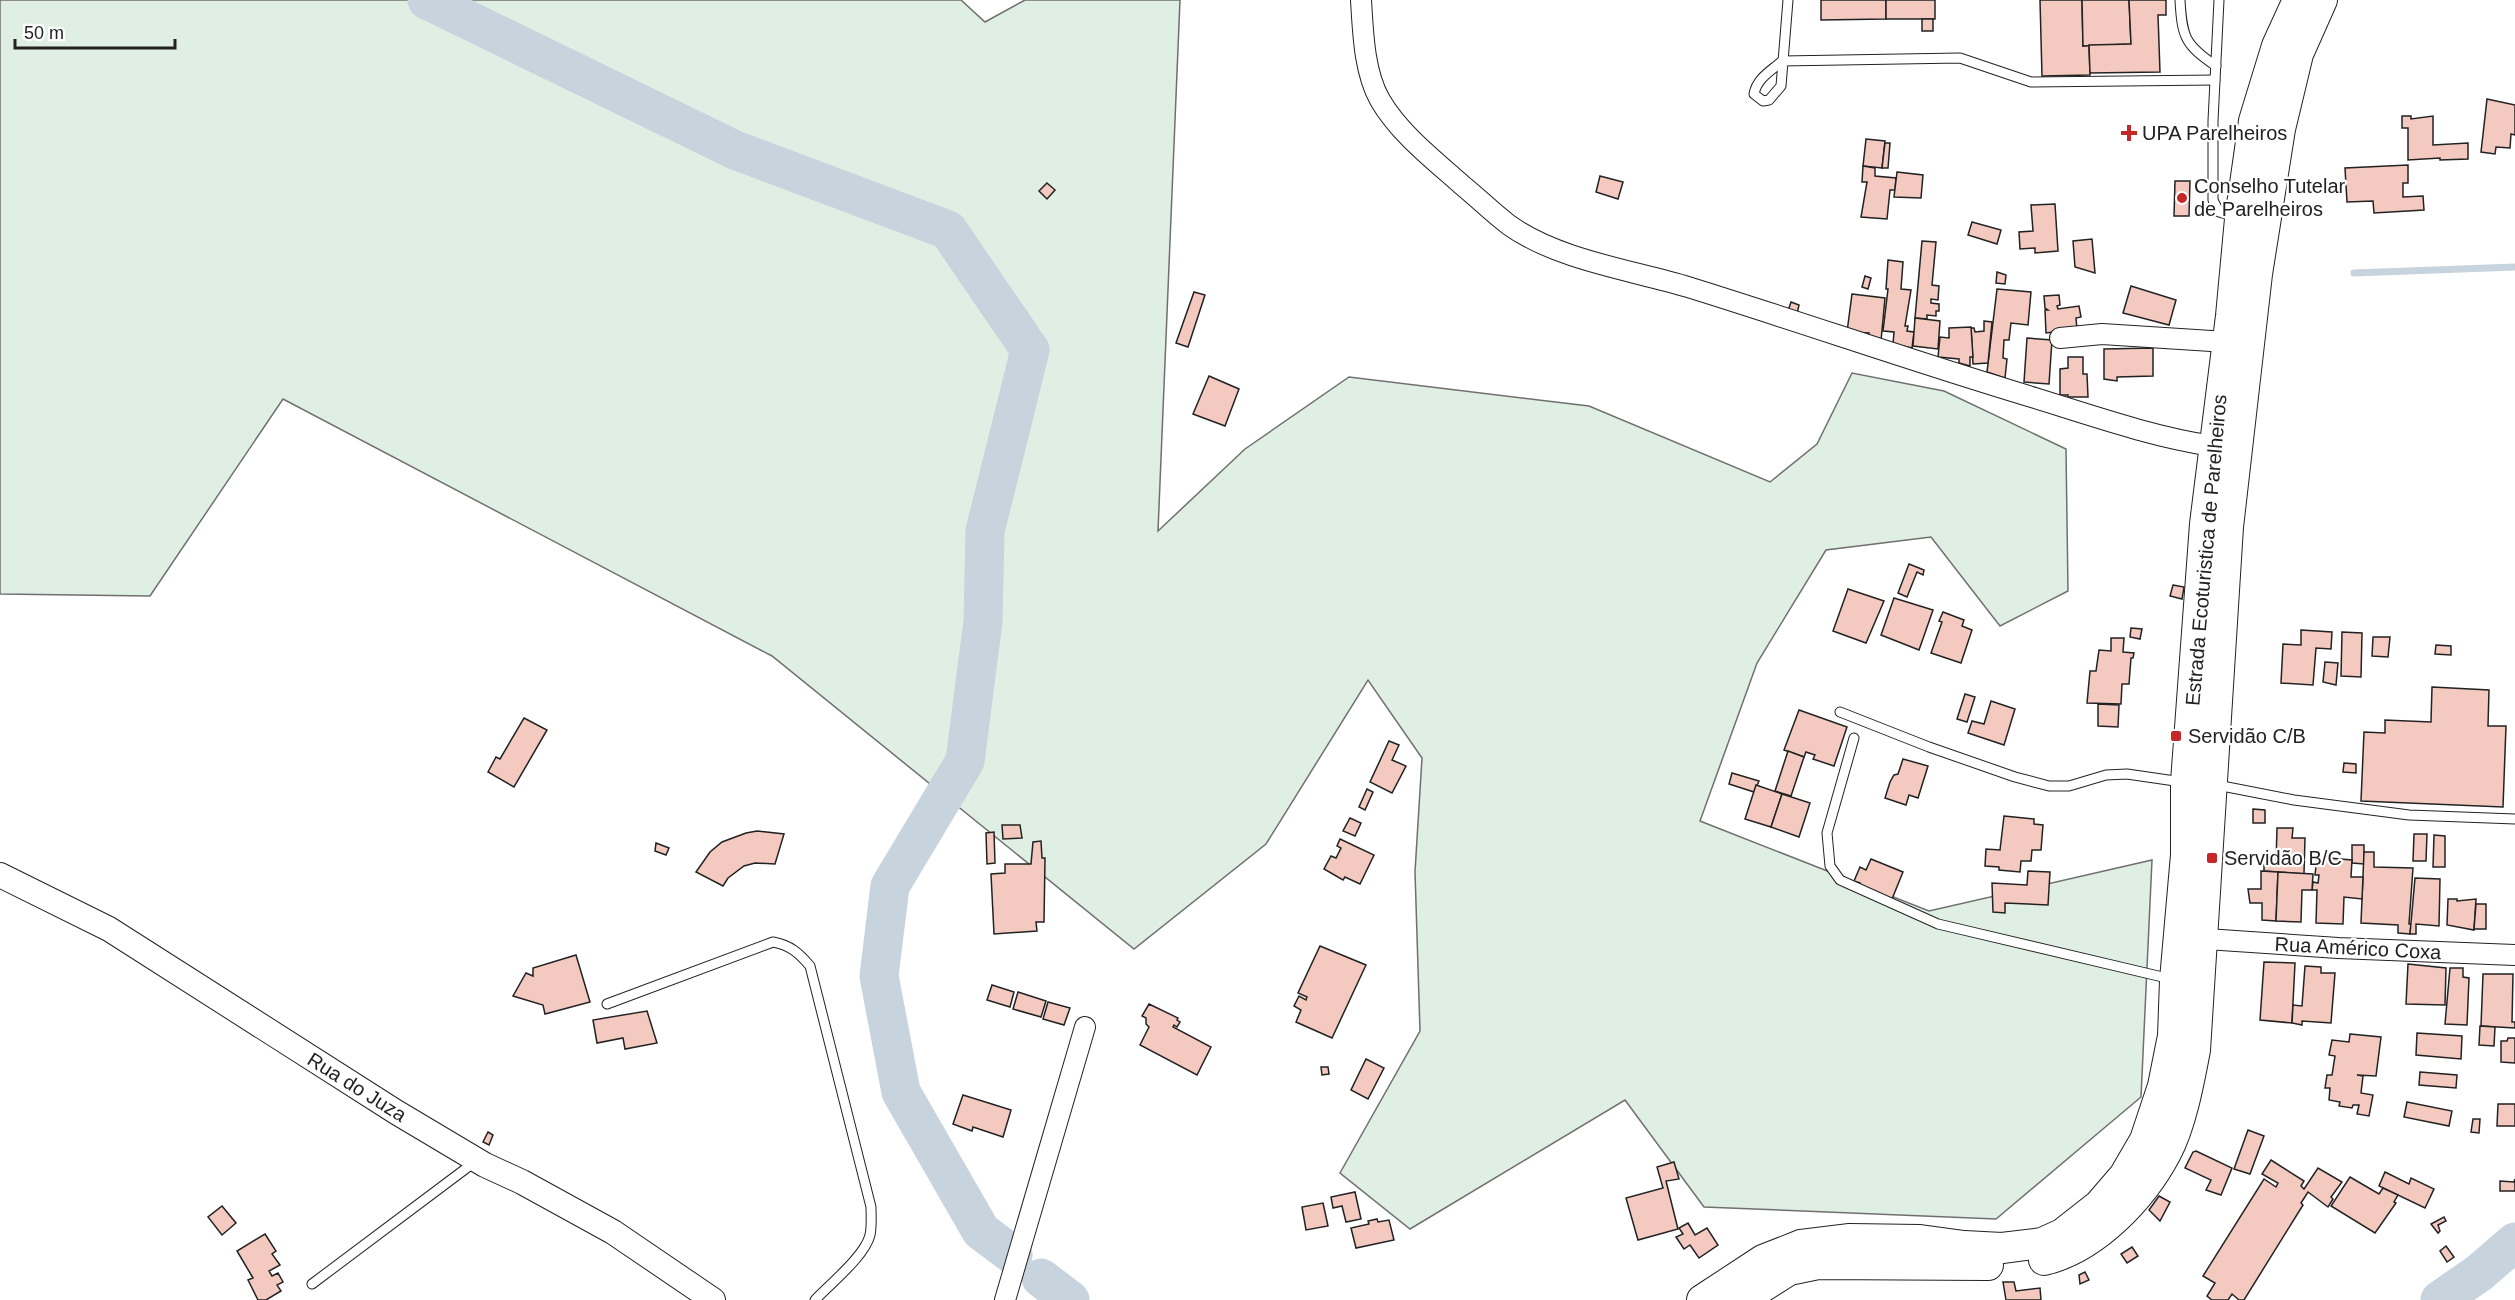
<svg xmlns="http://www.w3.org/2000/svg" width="2515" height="1300" font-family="Arial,sans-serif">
	<rect width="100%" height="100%" fill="#fff"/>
	<path fill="#e0efe3" stroke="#6f6f6f" stroke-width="1.5" d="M0,0H961L985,22L1025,0H1180L1158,531L1245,449L1349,377L1589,406L1770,482L1817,444L1852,373L1944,391L2066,449L2068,591L2000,626L1931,537L1826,550L1757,663L1700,821L1929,911L2152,860L2141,1097L1996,1219L1704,1207L1625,1100L1410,1229L1340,1173L1420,1031L1415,872L1422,758L1368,680L1266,844L1134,949L772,656L283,399L150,596L0,594Z"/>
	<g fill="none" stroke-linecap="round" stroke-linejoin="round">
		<path stroke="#c7d3dd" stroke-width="7" d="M2354,273L2515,267"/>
		<g stroke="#c7d3dd" stroke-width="39">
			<path d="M427,0L735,150L948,230L1030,350L985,531L983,621L965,761L890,886L879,976L901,1092L981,1231L1013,1255"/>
			<path d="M1041,1278L1070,1300"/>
			<path d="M2440,1300L2479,1273L2515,1242"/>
		</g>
	</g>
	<g fill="#f3c9c0" stroke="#222" stroke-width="1.5">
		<path d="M1821,0H1886V19L1821,20Z"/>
		<rect x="1886" y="0" width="49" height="19"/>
		<path d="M2040,0H2082L2083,46L2089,45L2090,75L2042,76Z"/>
		<path d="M2082,0H2129L2131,44L2083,46Z"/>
		<path d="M2129,0H2166V15H2158L2160,72L2090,73L2089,45L2131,44Z"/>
		<rect x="1922" y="19" width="11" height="12"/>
		<path d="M2487,99L2515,105V135L2511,134L2510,148L2496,147L2495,154L2481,152Z"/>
		<path d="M2402,116H2411V119L2433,116V145L2468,143V159L2440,160V158L2408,160V128H2402Z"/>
		<path d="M1866,139L1885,141L1882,168L1863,166Z"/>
		<path d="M1885,143H1890L1888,168H1882Z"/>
		<path d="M2408,165V183H2403V197L2423,196L2424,210L2374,213L2373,201L2347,202L2345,168Z"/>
		<path d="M1863,166L1875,168V176L1896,178L1895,190H1890L1887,219L1861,217L1867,182H1862Z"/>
		<path d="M1897,172L1923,175L1921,198L1894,197Z"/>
		<path d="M1600,176L1623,182L1618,199L1596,192Z"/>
		<path d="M2175,181H2190L2189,216H2174Z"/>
		<path d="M1047,183L1055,190L1047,199L1039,191Z"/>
		<path d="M2055,204L2058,251L2035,253V248L2020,249L2019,232L2033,231L2031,205Z"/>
		<path d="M1972,222L2001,230L1997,244L1968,235Z"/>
		<path d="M2092,239L2095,273L2075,267L2073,241Z"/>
		<path d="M1922,241L1936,242L1932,285L1939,286L1938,300L1931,299V303L1939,304V311H1936V316L1927,315V319L1915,318Z"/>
		<path d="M1888,260L1903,262L1901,289L1911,290L1905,326H1908L1907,331L1914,332L1912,348L1893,344L1894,332L1883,331L1888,289H1886Z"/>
		<path d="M1997,272L2006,275L2005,284L1996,283Z"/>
		<path d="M1865,276L1871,278L1868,289L1862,287Z"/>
		<path d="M2131,286L2176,300L2169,325L2123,313Z"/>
		<path d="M1997,289L2031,292L2028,325L2011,323L2009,340H2004L2003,358L2007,359L2005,378L1987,372Z"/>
		<path d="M1194,292L1205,295L1188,347L1176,343Z"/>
		<path d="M1852,294L1885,298L1881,341L1868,337L1869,333L1847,332Z"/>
		<path d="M2059,295L2060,305L2057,306L2058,309L2079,306L2081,317L2076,318L2077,329L2046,333L2045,310H2048L2045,308L2044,296Z"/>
		<path d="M1791,302L1799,305L1797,314L1788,311Z"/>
		<path d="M1915,318L1940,321L1938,349L1913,346Z"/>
		<path d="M1984,321L1992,322L1988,363L1973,364L1971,328H1974L1975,332L1984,331Z"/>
		<path d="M1971,327L1973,357H1970V366L1959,363V359L1938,357L1940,337L1949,338V328Z"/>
		<path d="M2027,338L2052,340L2049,384L2024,382Z"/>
		<path d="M2153,348V376L2117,377V381L2104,379V349Z"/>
		<path d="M2068,357H2083V374H2087L2088,397H2068V395H2060V369L2068,368Z"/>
		<path d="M1209,376L1239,389L1225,426L1193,414Z"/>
		<path d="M1909,564L1924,570L1923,575L1917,572L1907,597L1898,593Z"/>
		<path d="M2173,585L2184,587L2182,599L2170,596Z"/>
		<path d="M1848,589L1884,601L1866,643L1833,631Z"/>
		<path d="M1894,598L1933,610L1919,650L1881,635Z"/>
		<path d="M1943,612L1964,620L1962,626L1972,630L1961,663L1931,653L1942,622L1939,621Z"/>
		<path d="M2131,628L2142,629L2140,639L2130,637Z"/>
		<path d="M2301,630L2332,632L2331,649L2316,648L2313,685L2281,683L2283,644L2301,645Z"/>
		<path d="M2342,632L2362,633L2361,677L2341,676Z"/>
		<path d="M2373,637H2390L2388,657L2372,656Z"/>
		<path d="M2111,638H2124L2123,652L2134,653L2133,658H2131L2129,684H2122L2121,704L2087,703L2090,671H2096L2099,650L2111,651Z"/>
		<path d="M2436,645L2451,646V655L2435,654Z"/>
		<path d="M2325,662L2338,663L2336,685L2323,682Z"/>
		<path d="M2432,687L2489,690L2488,726H2506L2503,807L2361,801L2364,732L2385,733V720L2431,722Z"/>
		<path d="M1965,694L1975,697L1967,722L1957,719Z"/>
		<path d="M1991,701L2015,709L2004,745L1968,733L1972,721L1984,724Z"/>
		<path d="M2098,704L2119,705L2118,727L2098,726Z"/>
		<path d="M1799,710L1847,727L1834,766L1813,759L1815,755L1806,752L1804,757L1784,750Z"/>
		<path d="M524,718L547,730L514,787L488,772L496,757L500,759Z"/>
		<path d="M1389,741L1399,745L1392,760L1406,766L1392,793L1370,782Z"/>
		<path d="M1788,751L1804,757L1791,796L1775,791Z"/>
		<path d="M1903,759L1928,766L1918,798L1909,795L1906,805L1885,798L1890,782L1894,775L1898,774Z"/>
		<path d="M2344,763L2356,764V773L2343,772Z"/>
		<path d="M1732,773L1759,781L1754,792L1729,784Z"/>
		<path d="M1756,785L1782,794L1771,827L1745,819Z"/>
		<path d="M1367,789L1373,792L1365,810L1359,807Z"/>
		<path d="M1782,794L1810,803L1799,837L1771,827Z"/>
		<path d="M2253,809L2265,810V823H2253Z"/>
		<path d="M2004,816L2034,819V824L2043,825L2041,850H2032L2031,861H2021L2020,872L1999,870V867L1985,866L1986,849L2000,850Z"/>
		<path d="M1350,818L1361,823L1355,836L1343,831Z"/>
		<path d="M1002,825H1020L1022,838L1003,839Z"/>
		<path d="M2277,828H2293L2292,838H2305L2304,874L2264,871V862H2276Z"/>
		<path d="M757,831L784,834L775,864L755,863L744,866L728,878L723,886L696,872L710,852L722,842L746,833Z"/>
		<path d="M994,832L995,863L987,864L986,833Z"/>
		<path d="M2414,834H2427L2426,861H2413Z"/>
		<path d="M2434,835L2445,836V867H2433Z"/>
		<path d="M1340,839L1374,855L1360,884L1345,877L1343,880L1324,869L1331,856L1336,858L1341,848L1337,846Z"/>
		<path d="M1041,841L1042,858H1045L1044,922H1036L1037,931L994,934L991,874L1005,873V864H1031L1033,842Z"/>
		<path d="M656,843L669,848L666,855L655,851Z"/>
		<path d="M2352,845H2364V864L2352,863Z"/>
		<path d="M2364,852H2374V867L2413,868L2409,924H2411L2410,934L2398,933V925L2361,923Z"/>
		<path d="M2317,857L2352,860L2351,877H2363L2362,899L2344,897L2343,924L2316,923L2317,890H2312L2313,882L2318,883L2319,875H2315Z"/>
		<path d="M1871,859L1903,872L1892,899L1859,886L1860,883L1854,881L1860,867L1866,870Z"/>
		<path d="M2028,871L2050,872L2048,905L2005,903V913L1993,912L1992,883L2027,885Z"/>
		<path d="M2261,871L2278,872L2276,921L2262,920V903H2250L2248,889H2261Z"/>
		<path d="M2278,872L2313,874L2312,890H2302L2301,922L2276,921Z"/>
		<path d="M2415,878L2440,879L2439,926L2416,924V934H2410Z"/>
		<path d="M2448,899H2457V901L2476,899L2474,930L2447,925Z"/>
		<path d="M2476,904H2486V929H2474Z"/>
		<path d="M1320,946L1366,965L1332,1038L1296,1022L1301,1010L1294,1006L1299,996L1306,1000L1307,997L1298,993Z"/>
		<path d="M576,955L590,1002L545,1014L543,1005L513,996L526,973L533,976V968Z"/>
		<path d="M2264,962L2295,963L2292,1023L2260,1020Z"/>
		<path d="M2408,964L2446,968L2445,1005L2406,1004Z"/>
		<path d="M2305,966L2321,967V973H2335L2331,1023L2302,1021V1025L2292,1023L2293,1005L2302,1006Z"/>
		<path d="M2450,968H2463V977L2469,978L2467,1025L2445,1024Z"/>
		<path d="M2483,974H2513L2512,1022H2515V1028L2481,1026Z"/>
		<path d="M992,985L1014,992L1010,1007L987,1000Z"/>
		<path d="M1018,992L1046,1001L1041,1017L1013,1009Z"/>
		<path d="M1048,1002L1070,1008L1064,1025L1043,1019Z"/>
		<path d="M1149,1004L1178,1018L1177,1020L1180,1022L1177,1027L1174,1025L1173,1027L1211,1047L1197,1075L1140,1045L1149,1027L1146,1024V1018L1142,1016Z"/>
		<path d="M647,1011L657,1043L625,1049L623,1038L597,1043L593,1020Z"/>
		<path d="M2480,1026L2495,1027L2494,1046L2479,1045Z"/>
		<path d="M2417,1033L2462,1036L2461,1059L2416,1055Z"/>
		<path d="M2350,1034L2381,1037L2376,1076L2357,1075L2363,1076L2361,1093L2373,1095L2369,1116L2357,1114L2359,1105H2353L2352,1108L2339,1106L2340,1102L2329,1100L2330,1088H2325L2327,1075H2332L2335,1056L2329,1055L2332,1040L2349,1042Z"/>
		<path d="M2508,1038H2515V1063L2501,1062V1041H2507Z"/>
		<path d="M1366,1059L1384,1068L1368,1099L1351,1090Z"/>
		<path d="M1321,1067H1328L1329,1074L1322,1075Z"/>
		<path d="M2420,1072L2457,1075L2456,1088L2419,1085Z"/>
		<path d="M963,1095L1011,1110L1003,1137L973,1127L972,1131L953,1124Z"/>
		<path d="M2407,1102L2452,1111L2449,1126L2404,1117Z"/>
		<path d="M2498,1104H2515V1126H2497Z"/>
		<path d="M2473,1119H2480L2479,1133L2471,1132Z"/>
		<path d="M2248,1130L2264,1136L2250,1174L2234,1169Z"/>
		<path d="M488,1132L493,1135L489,1145L483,1142Z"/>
		<path d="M2196,1151L2232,1168L2221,1195L2206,1190L2211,1180L2185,1168L2193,1152Z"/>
		<path d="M2271,1160L2304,1181L2301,1186L2304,1189L2318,1168L2342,1182L2331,1197L2333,1199L2328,1207L2308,1192L2301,1203L2303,1205L2244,1300H2239L2232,1294L2228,1300H2212L2207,1296L2215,1283L2203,1276L2264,1179L2276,1187L2278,1183L2262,1174Z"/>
		<path d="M1674,1162L1679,1179L1666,1181L1678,1229L1638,1240L1626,1198L1663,1188L1657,1167Z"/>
		<path d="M2385,1172L2409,1184L2411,1178L2434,1189L2425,1208L2379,1186Z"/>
		<path d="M2350,1177L2379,1194L2383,1188L2398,1195L2394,1202L2396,1203L2375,1233L2331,1206Z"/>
		<path d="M2515,1179V1191H2500V1181L2514,1182Z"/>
		<path d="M1355,1192L1361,1219L1346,1222L1342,1206L1333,1208L1331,1197Z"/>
		<path d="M2159,1196L2170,1202L2160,1221L2149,1210Z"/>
		<path d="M1323,1203L1328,1226L1306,1230L1302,1207Z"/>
		<path d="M222,1206L236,1223L222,1235L208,1217Z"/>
		<path d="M2444,1217L2446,1221L2438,1225L2440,1231L2438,1233L2431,1224Z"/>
		<path d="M1377,1219L1378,1222L1389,1220L1394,1240L1356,1248L1351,1228L1369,1224L1368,1221Z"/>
		<path d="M1688,1223L1695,1235L1707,1228L1718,1245L1699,1258L1690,1245L1684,1249L1676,1237L1683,1234L1679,1228Z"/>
		<path d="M265,1234L276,1251L272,1254L280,1265L269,1271L272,1276L278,1273L283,1282L277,1285L281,1291L266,1300H258L248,1280L253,1278L237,1251Z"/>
		<path d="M2446,1246L2454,1257L2447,1262L2440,1251Z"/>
		<path d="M2132,1247L2138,1256L2127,1263L2121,1254Z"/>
		<path d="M2085,1272L2089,1280L2080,1284L2079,1275Z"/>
		<path d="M2003,1282H2014L2016,1291L2040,1288L2041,1300H2006Z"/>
	</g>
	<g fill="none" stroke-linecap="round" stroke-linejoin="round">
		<defs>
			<g id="service">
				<path d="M1788,0L1781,86L1769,100L1763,101L1754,94C1757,78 1771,71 1782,61L1960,58L2031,82L2215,80"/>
				<path d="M2180,0C2182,37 2185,45 2216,66"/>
				<path d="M2219,0L2213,121V200L2219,212L2236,217"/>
				<path d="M1840,712L1929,747L2015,777L2049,786H2069L2106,775L2127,774L2182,782"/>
				<path d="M1854,738L1827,833L1830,866L1840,880L1938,924L2171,979"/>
				<path d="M2217,785L2294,800L2409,815L2515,819"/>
				<path d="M607,1004L773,942C790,945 799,953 810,966L871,1207C871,1216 872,1226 870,1235C865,1256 830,1284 815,1300"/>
				<path d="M312,1284L476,1161"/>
			</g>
			<g id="minor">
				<path d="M1361,0C1363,32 1364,72 1380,100C1399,133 1434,160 1462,185C1478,198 1493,213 1509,225C1558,260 1631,270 1688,287C1804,323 1918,363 2035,398C2093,416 2153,437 2213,446"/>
				<path d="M2060,338L2102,334L2227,342"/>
				<path d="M2191,938L2338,948L2515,955"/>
				<path d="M1005,1300L1085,1027"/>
			</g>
			<path id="tertiary" d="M0,875L109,929L396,1112L485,1165L522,1182L613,1232L713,1300"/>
			<g id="primary">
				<path d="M2044,1260C2095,1248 2142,1198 2166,1153C2181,1125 2189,1082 2195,1050L2228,527L2257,274L2280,129L2298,54L2322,0"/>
				<path d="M1702,1300L1763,1260L1801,1245L1850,1239L1920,1240L1964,1246L2002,1248L2042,1243L2062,1234L2099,1205L2124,1176L2145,1140L2163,1086L2173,1036L2175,980L2186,855V782L2205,524L2231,316L2240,219L2254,121L2277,46L2298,0"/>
				<path d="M1742,1300L1789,1270L1818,1264L1988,1265"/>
			</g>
		</defs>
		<use href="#service" stroke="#222" stroke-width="11"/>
		<use href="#minor" stroke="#222" stroke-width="22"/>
		<use href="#tertiary" stroke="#222" stroke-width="26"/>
		<use href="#primary" stroke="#222" stroke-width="32"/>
		<use href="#service" stroke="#fff" stroke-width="9"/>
		<use href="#minor" stroke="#fff" stroke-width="20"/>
		<use href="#tertiary" stroke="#fff" stroke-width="24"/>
		<use href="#primary" stroke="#fff" stroke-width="30"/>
	</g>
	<g fill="#c62828" stroke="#fff" stroke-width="2">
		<path d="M2126 124h6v6h6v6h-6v6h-6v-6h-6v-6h6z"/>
		<circle cx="2182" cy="198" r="6"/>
		<rect x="2170" y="730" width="12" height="12" rx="3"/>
		<rect x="2206" y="852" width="12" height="12" rx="3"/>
	</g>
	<g text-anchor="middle" stroke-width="4.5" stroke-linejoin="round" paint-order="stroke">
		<g font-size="20" fill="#222" stroke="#fff" text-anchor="start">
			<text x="2142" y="140">UPA Parelheiros</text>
			<text x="2194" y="193">Conselho Tutelar<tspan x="2194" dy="23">de Parelheiros</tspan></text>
			<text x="2188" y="743">Servidão C/B</text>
			<text x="2224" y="865">Servidão B/C</text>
		</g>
		<g font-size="20" fill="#222" stroke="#fff">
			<text transform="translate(2206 550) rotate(-85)" y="7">Estrada Ecoturistica de Parelheiros</text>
			<text transform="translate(2358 948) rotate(3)" y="7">Rua Américo Coxa</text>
			<text transform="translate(357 1087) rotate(32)" y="7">Rua do Juza</text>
		</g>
	</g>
	<path d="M15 39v9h160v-9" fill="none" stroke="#222222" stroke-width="3"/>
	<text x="24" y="39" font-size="18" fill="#222222" stroke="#ffffff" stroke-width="4.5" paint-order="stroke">50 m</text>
</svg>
